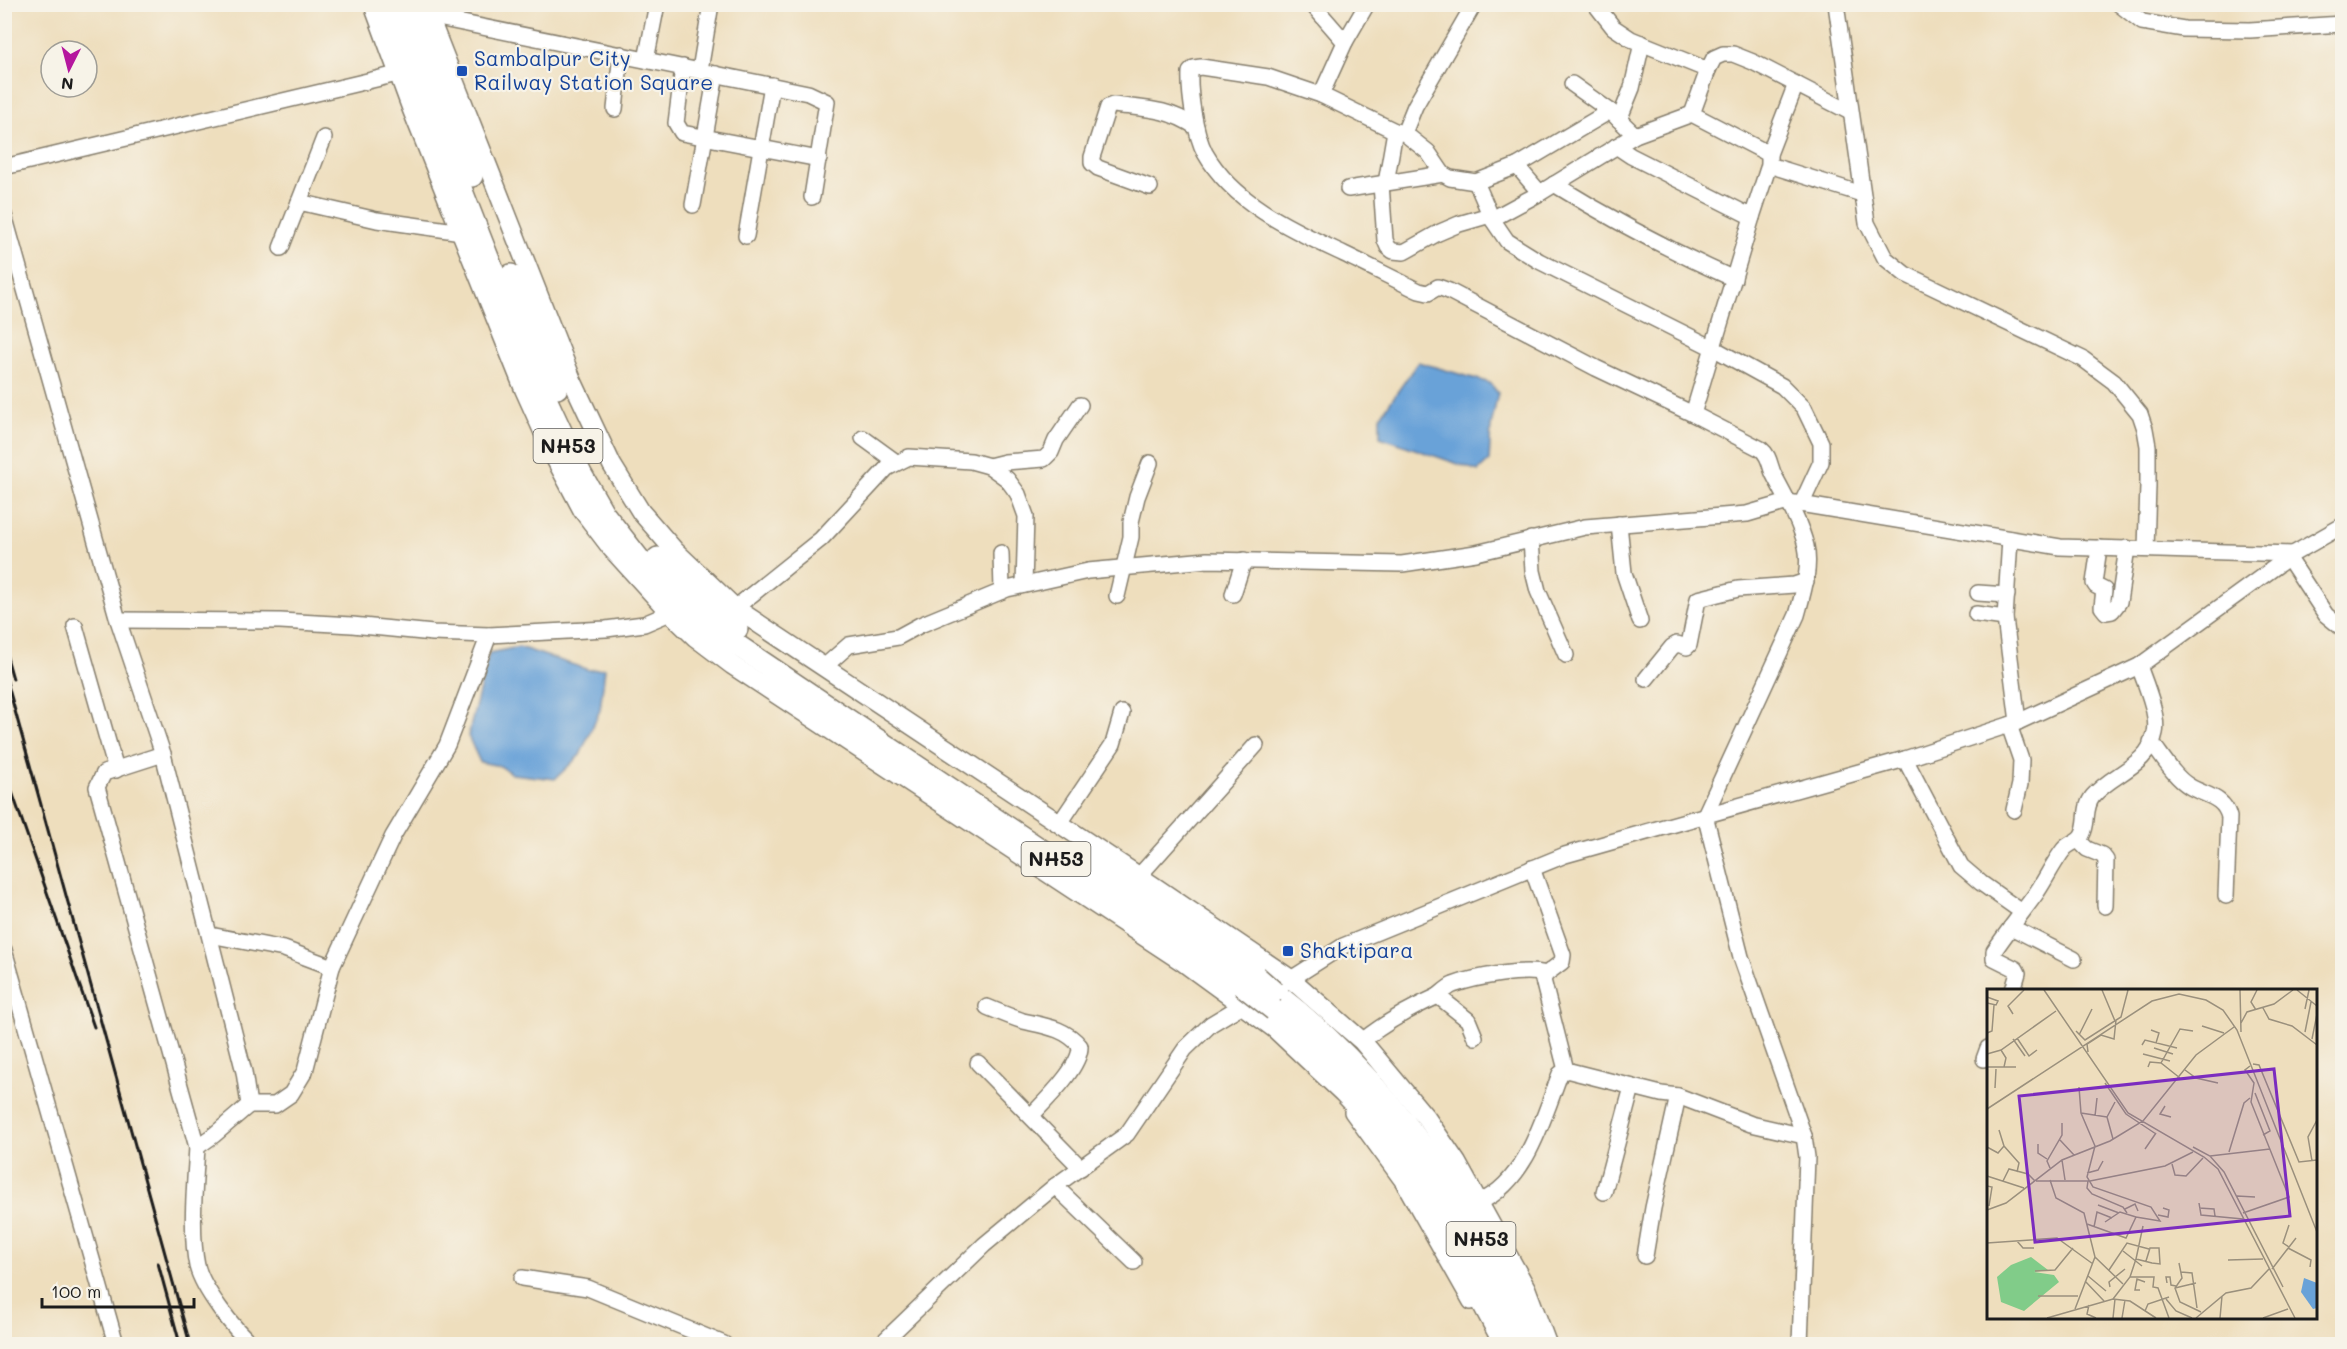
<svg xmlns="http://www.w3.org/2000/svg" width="2347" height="1349" font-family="Mali,sans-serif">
	<rect width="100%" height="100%" fill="#f7f3e8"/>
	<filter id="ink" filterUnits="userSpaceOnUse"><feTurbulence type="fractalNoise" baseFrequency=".0167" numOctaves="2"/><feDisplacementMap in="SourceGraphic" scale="12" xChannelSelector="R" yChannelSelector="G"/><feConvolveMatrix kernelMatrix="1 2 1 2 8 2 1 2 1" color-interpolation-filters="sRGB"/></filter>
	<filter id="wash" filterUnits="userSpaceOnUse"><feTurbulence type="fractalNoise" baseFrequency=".008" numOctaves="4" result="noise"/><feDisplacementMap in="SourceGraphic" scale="24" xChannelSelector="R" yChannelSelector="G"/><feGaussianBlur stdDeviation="1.35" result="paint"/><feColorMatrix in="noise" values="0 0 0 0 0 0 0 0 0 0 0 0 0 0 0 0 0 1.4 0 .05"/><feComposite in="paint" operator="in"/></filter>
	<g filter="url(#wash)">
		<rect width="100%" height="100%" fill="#eedebd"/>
		<g fill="#69a2d8" stroke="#425f7a" stroke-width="1.5">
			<path d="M1418,362L1490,383L1498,393L1491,426L1489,461L1478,471L1380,437V417Z"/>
			<path d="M519,647L589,670L605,668L600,710L580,755L555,779L512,774L500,766L480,762L468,736L489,653Z"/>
		</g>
	</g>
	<g filter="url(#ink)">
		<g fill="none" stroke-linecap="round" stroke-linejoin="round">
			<defs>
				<g id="minor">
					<path d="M1312,4L1345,42L1321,95"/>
					<path d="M1474,4L1415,106L1404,133L1428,152L1443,174L1450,178L1476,182L1517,166L1540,193L1635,135L1692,114"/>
					<path d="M1595,4L1613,27L1631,39L1708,70L1714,58L1723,54H1733L1753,62L1850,112"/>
					<path d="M1836,4L1867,223L1885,258L1905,274L2083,359L2114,382L2140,414L2145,429L2148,446V486L2146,549"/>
					<path d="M2119,4L2142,22L2184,29L2250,30L2342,24"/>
					<path d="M428,16L808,93L827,102L812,197"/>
					<path d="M1345,42L1367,4"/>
					<path d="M646,60L657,4"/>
					<path d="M683,67L676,123L682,133L819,159"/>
					<path d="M700,70L711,4"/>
					<path d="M1708,70L1692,114L1769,154"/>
					<path d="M1572,84L1610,111L1635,135"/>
					<path d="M615,109L621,54"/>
					<path d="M1619,120L1632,88L1642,43"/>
					<path d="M1404,133L1395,131L1321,95L1268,77L1201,67L1194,68L1190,72C1189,94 1195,134 1205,153C1234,204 1293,230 1344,254C1369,266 1394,279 1419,291L1428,293L1438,287L1449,291L1596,368L1693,414L1761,449C1771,457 1769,467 1775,477C1786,498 1800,522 1806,546C1811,568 1803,593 1797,615L1705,815L1741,957L1804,1136L1807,1157L1800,1344"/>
					<path d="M1616,146L1631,156L1752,217L1769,165V154L1796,84"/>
					<path d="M1769,165L1862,194"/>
					<path d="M1517,166L1610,111"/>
					<path d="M4,167L410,71"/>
					<path d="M1476,182L1492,219L1507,241L1539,261L1713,348L1782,386L1804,408L1821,443V462L1802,503"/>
					<path d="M1386,183L1395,131"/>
					<path d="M1381,184L1385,240L1388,247L1393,251L1404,252L1438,233L1459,224L1490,215"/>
					<path d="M1554,184C1612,220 1671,251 1734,279"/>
					<path d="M1150,187L1098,168L1092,163V157L1108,107L1113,105C1147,109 1167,108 1196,127"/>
					<path d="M1348,189L1443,174"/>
					<path d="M299,202L377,220L462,232"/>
					<path d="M693,205L716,74"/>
					<path d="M4,215L118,620L163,754L244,1072L249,1105L214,1135L197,1147C195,1182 190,1232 197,1266C203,1289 234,1330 252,1344"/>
					<path d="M1492,219L1540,193"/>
					<path d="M746,236L772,85"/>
					<path d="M281,248L324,138"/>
					<path d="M1693,414L1752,217"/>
					<path d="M863,438L896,462"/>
					<path d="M989,466L1005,462L1044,459L1051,452L1056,440L1080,405"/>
					<path d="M1619,524L1624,573L1640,621"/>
					<path d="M1531,539L1533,571L1538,591L1566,655"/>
					<path d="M2010,539L2005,618L2018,722"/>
					<path d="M2099,548L2094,583L2096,586L2104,590L2102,607L2106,612L2112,611L2119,602L2127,548"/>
					<path d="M1001,553L1002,591"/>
					<path d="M2288,557L2326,615L2342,628"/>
					<path d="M1978,593L2007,595"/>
					<path d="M1233,594L1244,560"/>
					<path d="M1117,596L1131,537V522L1137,497L1150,463"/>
					<path d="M735,608L821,539L887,468L909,457L971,461L989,466L1007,479L1018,494L1026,516L1024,585"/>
					<path d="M1976,614L2005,618"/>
					<path d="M118,620L280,621L352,625L433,633L489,635L606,629L644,624L670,613"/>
					<path d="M75,626L116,770"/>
					<path d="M824,667L849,645L898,637L920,625L1007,589L1088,571L1207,560L1402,564L1476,553L1585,527L1747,514L1788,502L2060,547L2293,554"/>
					<path d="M1646,679L1672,647L1677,644L1687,647L1689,645L1698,599L1738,589L1794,585L1806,581"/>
					<path d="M2009,725L2021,760L2020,784L2014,810"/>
					<path d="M2151,742C2162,756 2174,777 2189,786C2205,796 2224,796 2229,817L2226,896"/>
					<path d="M163,754L104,773L97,787L197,1147"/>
					<path d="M1905,759L1961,866L1981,883L2022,912"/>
					<path d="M1060,823L1113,744L1122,713"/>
					<path d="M2078,840L2087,849L2102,855L2106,860L2105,906"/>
					<path d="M1532,868L1563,955L1562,962L1546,974L1543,980L1566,1070"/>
					<path d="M1139,876L1256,745"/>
					<path d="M2011,927L2074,959"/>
					<path d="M210,935L284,949L332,967"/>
					<path d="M4,950L116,1344"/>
					<path d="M1283,984L1343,946L1565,855L1905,759L2018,722L2139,666L2293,554L2342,526"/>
					<path d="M2013,990L2018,973L2016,969L1994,958V951C2007,932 2021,914 2035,895C2045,881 2053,863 2064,849C2069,843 2078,842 2082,835C2089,823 2083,808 2093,796C2112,773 2149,766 2155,733C2159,715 2145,683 2139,666"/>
					<path d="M1438,996C1443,992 1448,987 1453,985C1475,977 1524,968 1546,974"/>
					<path d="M987,1007C999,1012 1011,1017 1023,1021C1045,1026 1065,1028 1080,1046C1081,1067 1045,1101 1031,1116"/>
					<path d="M1362,1041C1386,1022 1411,1008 1438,996L1468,1020L1475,1037"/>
					<path d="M1984,1059L1988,1048"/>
					<path d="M978,1063L1081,1168"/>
					<path d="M249,1105H275L291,1094L305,1071L332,967L393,836L447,745L489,635"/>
					<path d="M1352,1112L1403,1182L1471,1302"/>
					<path d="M1055,1186L1134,1262"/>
					<path d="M1604,1192L1632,1087"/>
					<path d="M1480,1202C1527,1181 1543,1118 1560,1074L1566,1070L1661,1094L1678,1096L1751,1124L1804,1136"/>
					<path d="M1645,1256L1653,1208L1678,1096"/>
					<path d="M522,1278L588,1288L724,1344"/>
					<path d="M881,1344L984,1245L1055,1186L1127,1134L1185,1049L1211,1024L1251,1000"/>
				</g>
				<g id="major">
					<path d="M373,4L412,110L524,389L555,458L583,511L612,549L670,613L695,637L732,665L1183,962L1275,1029L1343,1093L1384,1136L1407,1169L1438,1222L1503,1344"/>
					<path d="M424,4L572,380L612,465L641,512L674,550L735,608L1155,887L1292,980L1362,1041L1427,1119L1457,1163L1526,1288L1547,1344"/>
				</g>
				<g id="highway">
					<path d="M389,4L528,360L581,474L604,514L643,564L682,604L710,627L1242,985"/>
					<path d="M407,4L472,176"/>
					<path d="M511,275L557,388"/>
					<path d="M658,558L695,595L737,629"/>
					<path d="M1082,860L1256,976"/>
					<path d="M1274,992C1351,1051 1413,1125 1464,1207C1491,1251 1514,1299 1538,1344"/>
					<path d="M1274,1010C1298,1031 1323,1051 1345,1073C1421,1151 1470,1250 1520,1344"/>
				</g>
			</defs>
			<use href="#minor" stroke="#857d6c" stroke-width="18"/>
			<use href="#major" stroke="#857d6c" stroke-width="21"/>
			<use href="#highway" stroke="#857d6c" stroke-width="24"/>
			<use href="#minor" stroke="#fff" stroke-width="15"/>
			<use href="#major" stroke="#fff" stroke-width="18"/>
			<use href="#highway" stroke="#fff" stroke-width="21"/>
			<g stroke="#1c1c1c" stroke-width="3">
				<path d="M4,647L13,679"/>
				<path d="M4,671L190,1344"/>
				<path d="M4,769L94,1027"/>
				<path d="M158,1263L180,1344"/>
			</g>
			<defs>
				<g id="highway-bridge">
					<path d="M1256,976L1274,992"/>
					<path d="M1242,985L1274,1010"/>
				</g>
			</defs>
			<use href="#highway-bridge" stroke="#857d6c" stroke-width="24" stroke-linecap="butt"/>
			<use href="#highway-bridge" stroke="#fff" stroke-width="21"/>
		</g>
	</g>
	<g fill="#1a4fb4" stroke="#f7f3e8" stroke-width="2">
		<rect x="456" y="65" width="12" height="12" rx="3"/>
		<rect x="1282" y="945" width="12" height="12" rx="3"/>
	</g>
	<g text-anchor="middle" stroke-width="4.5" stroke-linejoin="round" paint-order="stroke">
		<g fill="#f7f3e8" stroke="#5e5c59" stroke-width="1.5">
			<rect x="533.5" y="429" width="69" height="34" rx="4.5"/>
			<rect x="1021.5" y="842" width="69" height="34" rx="4.5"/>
			<rect x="1446.5" y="1222" width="69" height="34" rx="4.5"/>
		</g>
		<g font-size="20" font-weight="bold" fill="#1c1c1c">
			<text x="568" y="453">NH53</text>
			<text x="1056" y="866">NH53</text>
			<text x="1481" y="1246">NH53</text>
		</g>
		<g font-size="21" fill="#164399" stroke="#f7f3e8" text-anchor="start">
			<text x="474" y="66">Sambalpur City<tspan x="474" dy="24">Railway Station Square</tspan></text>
			<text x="1300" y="958">Shaktipara</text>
		</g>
	</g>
	<g transform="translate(1987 989)">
		<rect width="330" height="330" fill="#eedebd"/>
		<path d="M44,268L61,281L47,283L67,286L72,293L37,322L14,313L10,288L24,276Z" fill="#81cc89"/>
		<path d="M317,289L330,294V319L326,320L314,303Z" fill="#69a2d8"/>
		<path fill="none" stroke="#9a907d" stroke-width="1.5" d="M57,1L141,124L217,168L231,180L308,329M115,1L128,32M253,1L254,43M310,1L330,17M0,8L11,12L9,16L0,14M276,19L282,30L305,37L330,56M318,20L322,1M269,21L264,13L270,1M26,25L21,17L37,1M254,34L260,23L287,15L306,1M215,37L237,44M164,41L172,44L169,54M89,42L98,51L134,28L141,1M318,43L324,13M0,44L5,42L7,16M92,46L105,20M30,49L42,67L50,61M26,50L38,67M325,50L330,25M155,56L158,51L190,59M167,59L186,65M14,61L19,69L17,78M101,63L100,55L114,46L127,50L129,31M0,65L14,61L69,22M156,65L183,72M174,74L193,40L206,42M266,75L272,76L312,173L330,171M0,78H29M161,78L163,73L174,74L193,89M198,81L209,89L231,94M118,94L139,125L169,145M92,98L94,124L108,157L100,188L106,198L164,218L173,232L149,228M8,99L9,80M268,104L283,142L276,146M178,117L173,125L184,128M0,120L165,12L192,5L219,11L236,21L250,41L330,243M94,124L120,128M108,127L110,109M12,141L17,157L32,174L30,183M126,150L120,128L128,113M73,151L87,166M51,155V164L60,170M0,158L11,164L17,157M206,158L223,167L237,183L296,298M158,160L169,144M242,163L257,114L263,109M223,167L283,160M75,171L78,191M325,172L321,148L330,131M185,175L188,186L199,187L216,169M63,179L60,172L75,146V134M100,184L111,181L116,172M0,187L37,199M63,191L69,209L97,224L108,268L88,320M16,192L22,180L41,185L48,192M49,192H103L178,177L206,163M101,192L100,199L105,205L136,218L140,224M0,197L5,198L2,217M250,207L268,208M212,214L214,226L256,230M111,216L132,224M212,219L227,220L228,227M138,220L148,215L151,222M0,221L19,214L75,171L123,152L156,132L209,66L247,38M256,224L302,208L264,113L267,94L258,81L263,77M171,226L181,228L182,221L176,219M100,235L139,249L149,228L133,223L118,233M107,238L110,223L125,229M30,252L36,259H47M0,254L70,249L106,275M302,258L296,254L302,236M301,259L324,271L323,278M136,262L155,277M108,268L136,295M149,270L156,237M241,271L276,270M192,274L195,289L188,299L193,313L214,323M285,280L309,249M122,281L140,254L162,260M48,282L68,281L86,259M194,283L205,284L210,319M101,287L119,302M143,288H167L166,298L171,299L182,329M98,292L117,312M180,294L179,288H183L184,296L189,297M123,298L122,293L138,280M188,299L209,294M153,301H148L150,290L158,293M51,307H91M126,310L143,288L149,270L165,274L173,275L172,259H163L159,272M179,310L189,322L205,329M102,316L100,325L109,329M158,322L161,315L182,308M60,329L126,310L143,312L169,329M126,329L128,310M135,329L138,311M209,329L239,304L264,299L282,280M233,329L235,307M276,329L301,320"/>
		<path fill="#7b2cbf" fill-opacity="0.15" stroke="#7b2cbf" stroke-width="3" d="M287,80L303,227L48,253L32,107Z"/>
		<rect width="330" height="330" fill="none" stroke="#1c1c1c" stroke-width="3"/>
	</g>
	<rect width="2347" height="1349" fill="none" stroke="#f7f3e8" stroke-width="24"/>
	<g transform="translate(69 69) rotate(186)"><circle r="28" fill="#f7f3e8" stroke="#9f9d96" stroke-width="1.5"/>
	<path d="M0-4.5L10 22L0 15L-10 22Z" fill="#b5179e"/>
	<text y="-9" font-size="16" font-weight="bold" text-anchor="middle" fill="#1c1c1c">N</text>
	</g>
	<path d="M42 1298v9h152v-9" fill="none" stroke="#1c1c1c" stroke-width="3"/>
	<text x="51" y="1298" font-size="18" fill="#1c1c1c" stroke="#f7f3e8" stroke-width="4.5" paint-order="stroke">100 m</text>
</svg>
